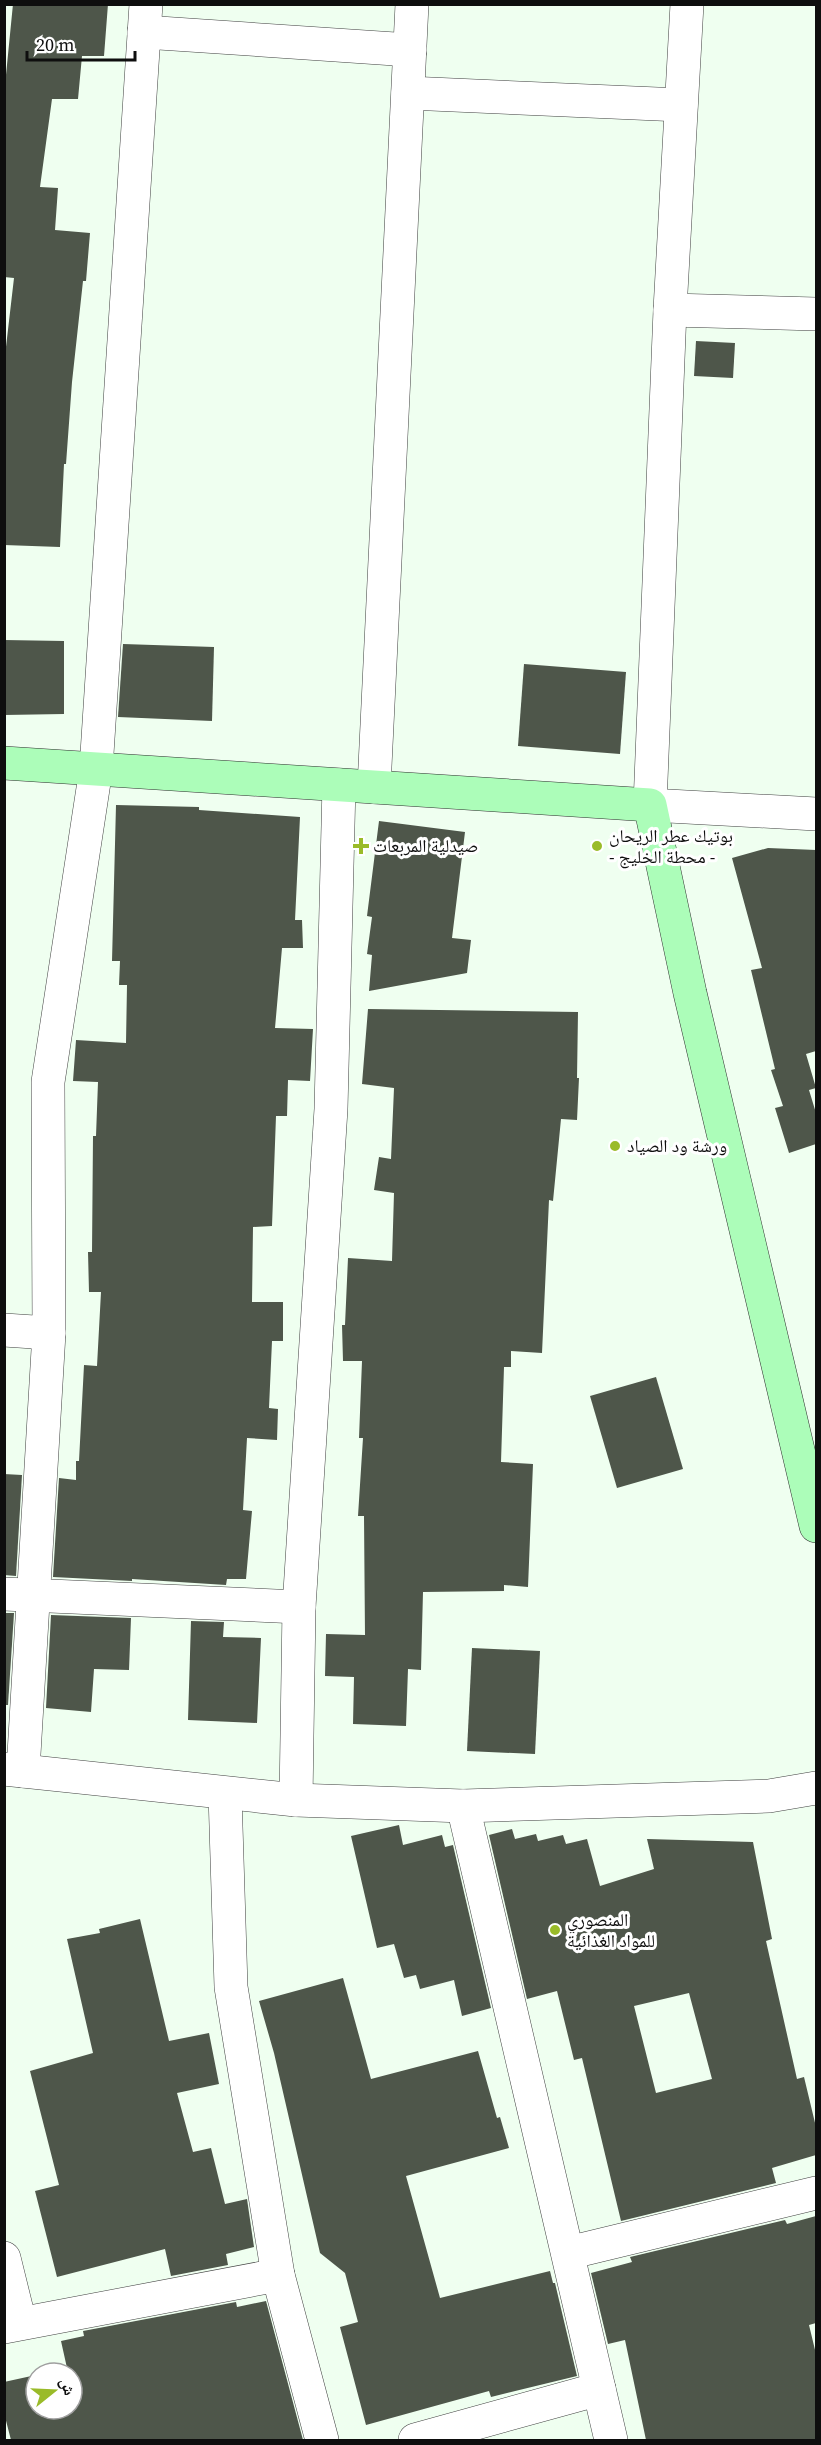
<svg xmlns="http://www.w3.org/2000/svg" width="821" height="2445" font-family="'Source Serif 4','Noto Naskh Arabic',serif">
	<rect width="100%" height="100%" fill="#effff0"/>
	<g fill="#4e564a" fill-rule="evenodd">
		<path d="M13,4H108L104,56H82L78,99H52L40,187L58,188L55,230L90,233L86,281H83L72,382L66,464H64L60,547L4,545V364L14,278L4,277V95Z"/>
		<path d="M696,341L735,343L733,378L694,376Z"/>
		<path d="M4,640L64,641V714L4,715Z"/>
		<path d="M123,644L214,647L212,721L118,717Z"/>
		<path d="M524,664L626,672L620,754L518,746Z"/>
		<path d="M116,805L199,807V810L300,817L295,920H302L303,948H282L275,1028L313,1029L310,1081L288,1080L287,1116H276L272,1226L253,1227L252,1302H283V1341H272L269,1408L278,1409L277,1440L247,1438L243,1510L252,1511L246,1579H227L226,1585L132,1579V1581L53,1577L59,1478L76,1480V1461H79L84,1365L97,1366L101,1292H89L88,1252H92L93,1136H96L98,1082L73,1081L76,1040L126,1043L127,985H119L120,961H112Z"/>
		<path d="M379,821L465,832L452,938L471,940L467,973L369,991L372,955L367,954L372,917L367,916Z"/>
		<path d="M768,848L816,850V1051L806,1054L816,1088L809,1090L816,1113V1144L789,1153L775,1108L783,1106L771,1070L775,1069L751,970L762,968L732,858Z"/>
		<path d="M368,1009L578,1012L577,1078H579L577,1120L561,1119L553,1201L549,1200L542,1353L511,1351V1367H504L501,1462L533,1464L528,1587L504,1585V1591L423,1592L421,1670L408,1669L406,1726L353,1724L354,1677L325,1676L326,1634L365,1635L364,1516H358L363,1438H359L362,1361H343L342,1325H345L348,1258L392,1261L394,1193L374,1190L379,1157L391,1159L394,1088L362,1084Z"/>
		<path d="M656,1377L683,1469L617,1488L590,1396Z"/>
		<path d="M4,1474L22,1475L16,1576L4,1575Z"/>
		<path d="M4,1613H14L8,1705H4Z"/>
		<path d="M51,1615L131,1618L129,1670L94,1669L91,1712L46,1708Z"/>
		<path d="M191,1621L224,1622L223,1637L261,1638L257,1723L188,1720Z"/>
		<path d="M472,1648L540,1651L535,1754L467,1751Z"/>
		<path d="M399,1825L403,1845L442,1835L445,1847L453,1845L491,2008L462,2016L454,1980L420,1989L416,1975L404,1978L394,1944L377,1948L351,1836Z"/>
		<path d="M512,1829L515,1839L536,1834L538,1841L563,1835L566,1844L587,1839L600,1886L654,1869L647,1839L753,1842L772,1939L766,1941L797,2079L804,2077L816,2127V2155L772,2168L776,2183L621,2221L582,2058L574,2060L557,1991L527,1999L489,1835ZM689,1993L712,2079L656,2093L634,2006Z"/>
		<path d="M140,1919L169,2041L209,2033L219,2084L177,2093L193,2152L211,2148L225,2204L247,2199L254,2247L226,2254L228,2265L171,2276L165,2249L57,2277L35,2191L59,2185L30,2071L93,2053L67,1939L100,1933L99,1929Z"/>
		<path d="M343,1978L371,2079L478,2051L497,2118L500,2117L509,2148L406,2176L440,2298L550,2271L553,2283H555L577,2376L491,2397L489,2391L366,2425L340,2327L358,2322L345,2273L320,2253L274,2053L259,2001Z"/>
		<path d="M816,2216V2323L809,2325L816,2354V2440H646L625,2340L608,2344L591,2273L632,2262L630,2257L785,2220L787,2224Z"/>
		<path d="M266,2301L303,2440H11L4,2413V2382L36,2375V2409H72V2373H46L67,2368L61,2341L84,2336L83,2331L236,2302L237,2307Z"/>
	</g>
	<g fill="none" stroke-linecap="round" stroke-linejoin="round">
		<defs>
			<g id="street">
				<path d="M687,4L670,310L650,805L816,814"/>
				<path d="M144,32L410,50"/>
				<path d="M408,93L681,105"/>
				<path d="M670,310L816,314"/>
				<path d="M374,787L412,4"/>
				<path d="M4,1330L49,1333"/>
				<path d="M4,1594L299,1607"/>
				<path d="M4,1769L296,1800L463,1806L769,1796L816,1788"/>
				<path d="M23,1771L49,1333L48,1082L96,769L146,4"/>
				<path d="M225,1794L231,1987L278,2275L322,2440"/>
				<path d="M296,1800L299,1607L331,1109L339,785"/>
				<path d="M463,1806L611,2440"/>
				<path d="M568,2253L816,2193"/>
				<path d="M4,2258L20,2323"/>
				<path d="M4,2327L278,2275"/>
				<path d="M415,2440L599,2389"/>
			</g>
			<path id="secondary" d="M4,763L650,805L690,993L816,1526"/>
		</defs>
		<use href="#street" stroke="#414141" stroke-width="34"/>
		<use href="#secondary" stroke="#303030" stroke-width="34"/>
		<use href="#street" stroke="#fff" stroke-width="33"/>
		<use href="#secondary" stroke="#acfdb9" stroke-width="33"/>
	</g>
	<g fill="#9abb29" stroke="#fff" stroke-width="2">
		<path d="M358 837h6v6h6v6h-6v6h-6v-6h-6v-6h6z"/>
		<circle cx="597" cy="846" r="6"/>
		<circle cx="615" cy="1146" r="6"/>
		<circle cx="555" cy="1930" r="6"/>
	</g>
	<g text-anchor="middle" stroke-width="6" stroke-linejoin="round" paint-order="stroke">
		<g font-size="18" fill="#0e0e0e" stroke="#fff" text-anchor="start">
			<text x="609" y="842">بوتيك عطر الريحان<tspan x="609" dy="21">- محطة الخليج -</tspan></text>
			<text x="373" y="852">صيدلية المربعات</text>
			<text x="627" y="1152">ورشة ود الصياد</text>
			<text x="567" y="1926">المنصوري<tspan x="567" dy="21">للمواد الغذائية</tspan></text>
		</g>
	</g>
	<rect width="821" height="2445" fill="none" stroke="#0e0e0e" stroke-width="12"/>
	<g transform="translate(54 2391) rotate(72)"><circle r="28" fill="#ffffff" stroke="#9f9f9f" stroke-width="1.5"/>
	<path d="M0-4.5L10 22L0 15L-10 22Z" fill="#9abb29"/>
	<text y="-9" font-size="16" font-weight="bold" text-anchor="middle" fill="#0e0e0e">ش</text>
	</g>
	<path d="M27 51v9h108v-9" fill="none" stroke="#0e0e0e" stroke-width="3"/>
	<text x="36" y="51" font-size="18" fill="#0e0e0e" stroke="#ffffff" stroke-width="4.5" paint-order="stroke">20 m</text>
</svg>
